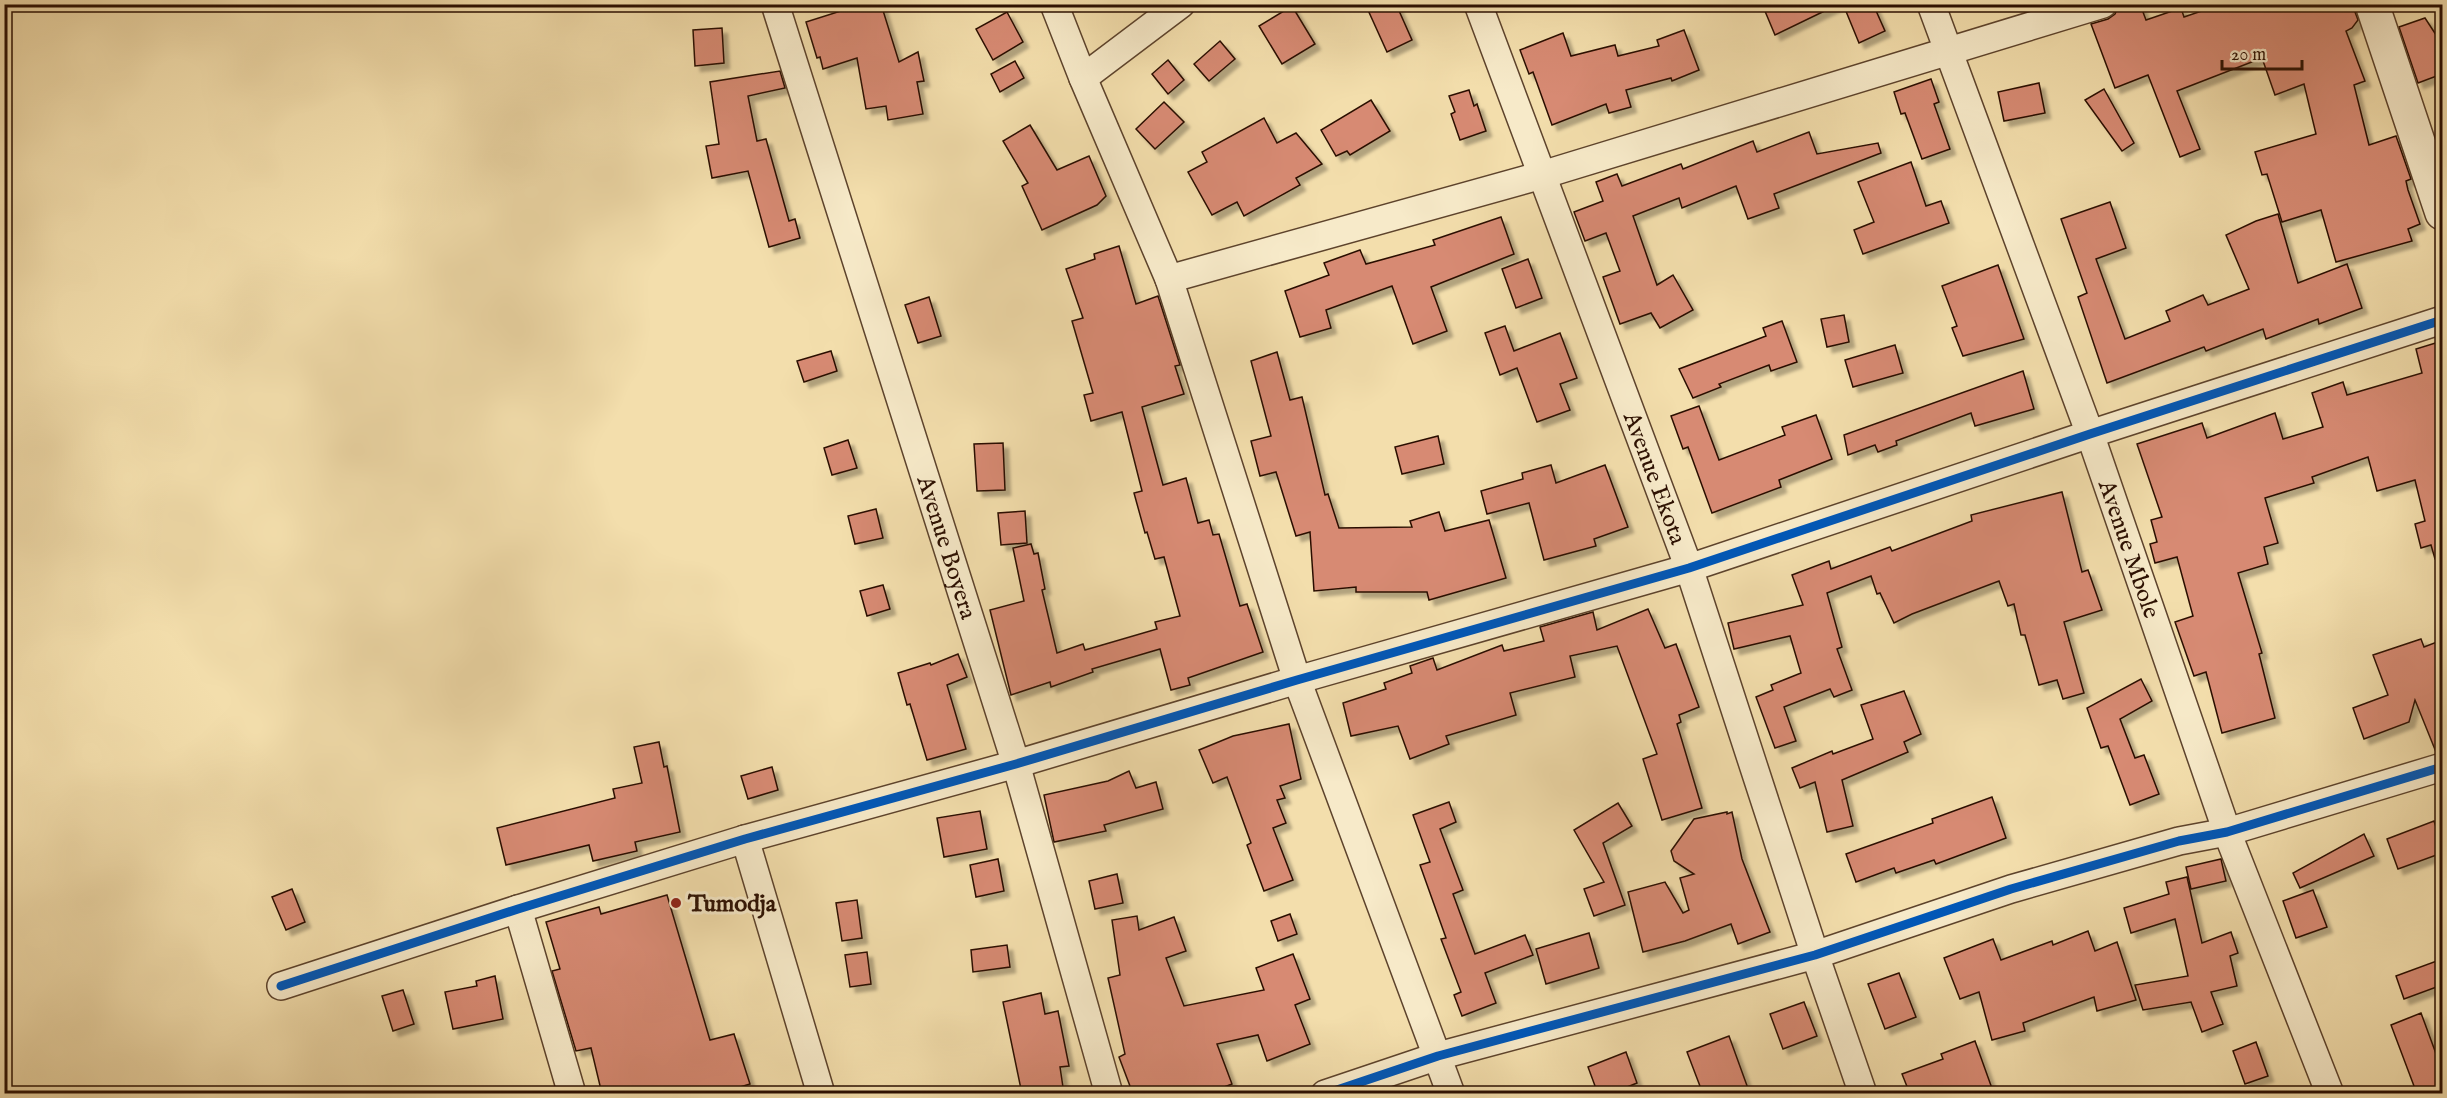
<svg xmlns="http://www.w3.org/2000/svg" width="2447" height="1098" font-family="'IM FELL English',serif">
	<defs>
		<filter id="shadow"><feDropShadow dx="5.5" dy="5.5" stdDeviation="1.5" flood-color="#0004"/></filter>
	</defs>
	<rect width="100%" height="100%" fill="#f3deac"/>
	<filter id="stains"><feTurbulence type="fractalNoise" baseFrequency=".00333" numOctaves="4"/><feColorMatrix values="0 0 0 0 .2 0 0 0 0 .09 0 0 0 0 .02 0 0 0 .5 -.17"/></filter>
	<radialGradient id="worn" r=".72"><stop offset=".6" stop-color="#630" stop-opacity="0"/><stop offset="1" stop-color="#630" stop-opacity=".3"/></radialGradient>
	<g fill="#d78a73" stroke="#2b0f01" stroke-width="1.5" filter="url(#shadow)">
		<path d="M843,4H881L899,62L918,52L924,81L917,82L923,114L888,120L886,106L866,109L857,58L823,69L820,57L817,58L806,22L844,10Z"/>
		<path d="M1379,4H1396L1412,40L1387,52L1368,10Z"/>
		<path d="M1762,4H1839L1775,35Z"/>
		<path d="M1843,4H1873L1885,31L1859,43Z"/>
		<path d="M2126,4H2140L2146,20L2181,8L2184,17L2222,4H2348L2355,12L2358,20L2352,28L2346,31L2365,81L2354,85L2369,145L2396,136L2411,179L2406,181L2408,190L2420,224L2408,229L2412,241L2336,262L2321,210L2282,222L2267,174L2262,175L2255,152L2316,134L2304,84L2275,95L2262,58L2177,91L2200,149L2180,157L2148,75L2115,88L2091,24L2108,19L2115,14L2118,7Z"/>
		<path d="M1292,6L1315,44L1282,64L1259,26Z"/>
		<path d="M1007,12L1023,42L993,60L976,29Z"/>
		<path d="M2425,18L2442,44V74L2418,83L2399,27Z"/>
		<path d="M722,28L724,63L695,66L693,30Z"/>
		<path d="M1684,30L1699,70L1672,81L1671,78L1626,90L1631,107L1609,113L1606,104L1552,125L1533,72L1529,74L1520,50L1563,33L1571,56L1615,45L1618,56L1659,46L1657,40Z"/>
		<path d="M1220,41L1235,59L1209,81L1194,64Z"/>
		<path d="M1168,60L1184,80L1168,94L1152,74Z"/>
		<path d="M1015,61L1024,78L1000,92L991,74Z"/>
		<path d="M780,71L785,88L748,96L757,141L766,139L789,221L795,219L800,238L769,247L748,171L712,178L706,146L719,144L710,82Z"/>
		<path d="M1931,79L1939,102L1934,104L1950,149L1922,159L1905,113L1901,114L1894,92Z"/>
		<path d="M2039,83L2045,113L2004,121L1998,92Z"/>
		<path d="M2104,89L2134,143L2122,151L2085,100Z"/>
		<path d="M1469,90L1474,106L1477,104L1486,131L1460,140L1451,114L1455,112L1449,96Z"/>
		<path d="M1371,100L1390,131L1350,155L1347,151L1336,156L1321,130Z"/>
		<path d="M1164,102L1184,122L1155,149L1136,129Z"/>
		<path d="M1264,118L1277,143L1296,133L1322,164L1296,178L1300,185L1244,216L1237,202L1212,215L1188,172L1207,162L1202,152Z"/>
		<path d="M1030,125L1057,170L1089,156L1106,196L1097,205L1042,230L1022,186L1028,183L1003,141Z"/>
		<path d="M1809,132L1817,154L1878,143L1881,153L1774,194L1779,208L1748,219L1736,186L1682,208L1679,198L1633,216L1657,285L1673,275L1693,310L1660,328L1651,313L1620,324L1603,277L1620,271L1606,233L1585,241L1574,212L1603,201L1596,182L1617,174L1622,186L1681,164L1683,169L1753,141L1757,152Z"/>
		<path d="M1911,162L1926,206L1941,201L1949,223L1863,254L1854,230L1874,222L1858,182Z"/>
		<path d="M2110,202L2126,248L2096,259L2125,339L2170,321L2166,311L2203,295L2208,305L2249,289L2226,235L2256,221L2278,214L2298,283L2347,264L2362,308L2319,324L2318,319L2266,339L2263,329L2206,351L2204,347L2107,383L2078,297L2087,293L2061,219Z"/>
		<path d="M1501,217L1514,254L1431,287L1447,331L1413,344L1392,286L1326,310L1331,328L1300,337L1285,291L1329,275L1324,263L1360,250L1366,264L1435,245L1433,240Z"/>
		<path d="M1119,246L1136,304L1158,296L1180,365L1175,366L1184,394L1142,407L1163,485L1186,478L1198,523L1209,520L1213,535L1219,534L1240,606L1247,604L1263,652L1188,678L1190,685L1171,690L1160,649L1092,669L1093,672L1051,687L1050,682L1011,695L990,610L1024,601L1013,548L1031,544L1034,554L1038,553L1045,589L1042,590L1057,653L1083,644L1085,650L1157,629L1155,622L1180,616L1164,557L1155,559L1147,532L1145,533L1134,493L1142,491L1122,412L1091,421L1084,395L1093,393L1072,321L1083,318L1066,269L1095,259L1094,254Z"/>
		<path d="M1528,259L1542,298L1516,308L1502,269Z"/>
		<path d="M1998,265L2024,339L1963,356L1952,328L1957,326L1942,286Z"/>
		<path d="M929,297L941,336L918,343L905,305Z"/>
		<path d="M1844,315L1849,342L1827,347L1821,319Z"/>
		<path d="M1782,321L1797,362L1771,371L1769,365L1719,384L1721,387L1693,398L1679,369L1766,336L1763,328Z"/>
		<path d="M1505,326L1514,351L1560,333L1577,378L1560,384L1570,410L1537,422L1517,368L1500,375L1485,333Z"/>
		<path d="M2442,341V558L2435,559L2431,545L2421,548L2415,524L2425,521L2415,480L2377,491L2368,457L2312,477L2314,483L2265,498L2278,543L2264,547L2268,564L2238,573L2262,653L2259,654L2275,718L2222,733L2206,672L2194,676L2175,622L2193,616L2177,557L2155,563L2150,544L2157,542L2151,520L2162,517L2137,444L2202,423L2207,438L2275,413L2283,439L2323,427L2312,393L2343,382L2347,395L2422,373L2416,349Z"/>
		<path d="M1895,345L1903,373L1853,387L1845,360Z"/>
		<path d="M831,351L837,371L804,382L797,361Z"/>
		<path d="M1277,352L1290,400L1302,397L1325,495L1328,494L1339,528L1412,527L1410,521L1439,512L1445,531L1489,520L1506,578L1429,600L1427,592H1356V587L1314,591L1310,532L1296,536L1276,472L1260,476L1251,441L1271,436L1251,361Z"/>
		<path d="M2023,371L2034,409L1975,426L1971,413L1896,441L1897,445L1878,452L1875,445L1848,455L1844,435Z"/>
		<path d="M1699,406L1719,460L1785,435L1782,427L1816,415L1832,459L1779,480L1781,487L1712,513L1688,447L1683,449L1671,416Z"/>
		<path d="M1438,436L1444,464L1402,474L1395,447Z"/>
		<path d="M848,440L857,468L832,475L824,448Z"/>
		<path d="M1003,443L1005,490L977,491L974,444Z"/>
		<path d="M1551,465L1556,483L1605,465L1628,527L1594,539L1596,546L1544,560L1529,503L1487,514L1481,491L1523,479L1522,473Z"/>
		<path d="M2062,492L2082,572L2088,570L2102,610L2064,622L2084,693L2063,699L2057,680L2039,685L2025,635H2021L2014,604L2008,606L1999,581L1912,614L1894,623L1880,593L1877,594L1871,576L1827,593L1842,647L1837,649L1852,690L1834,697L1830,689L1784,707L1796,741L1775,748L1756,697L1773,690L1771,685L1801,673L1790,636L1734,649L1728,623L1803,605L1792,575L1829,561L1831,569L1890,547L1892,551L1972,521L1971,515Z"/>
		<path d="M876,509L883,538L855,544L848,516Z"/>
		<path d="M1025,511L1027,543L1001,545L998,513Z"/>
		<path d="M883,585L890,609L867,616L860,591Z"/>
		<path d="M1648,609L1665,648L1676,644L1699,707L1679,715L1681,722L1677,724L1702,808L1662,820L1643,759L1657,754L1617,646L1570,656L1575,677L1510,693L1516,715L1446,736L1449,744L1410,759L1398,726L1351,736L1343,703L1386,689L1384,683L1412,673L1410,666L1433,658L1437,670L1502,645L1504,651L1544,641L1540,627L1593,612L1597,630Z"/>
		<path d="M2421,639L2424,647L2442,640V752H2436L2415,700L2409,722L2364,739L2353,708L2388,695L2373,655Z"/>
		<path d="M958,654L967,677L947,685L966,749L927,760L910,704L907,705L898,673L930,663L931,665Z"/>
		<path d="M2141,679L2152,701L2120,719L2135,758L2144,755L2159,794L2130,805L2108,746L2101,748L2087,708Z"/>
		<path d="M1904,691L1921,734L1904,742L1908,752L1842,780L1853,826L1827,832L1815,782L1800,788L1792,768L1832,751L1833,754L1873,739L1861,705Z"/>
		<path d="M1289,724L1301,779L1280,786L1285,798L1277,800L1286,823L1273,828L1293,880L1264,891L1247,845L1251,843L1227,777L1213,783L1199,750L1233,736Z"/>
		<path d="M659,742L664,767L667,766L680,832L635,842L637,851L593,861L589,845L506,865L497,828L615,798L613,789L642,783L634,747Z"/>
		<path d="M772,767L778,790L748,799L741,776Z"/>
		<path d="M1129,771L1136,788L1156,782L1163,809L1104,825L1106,831L1054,842L1044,795L1108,781Z"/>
		<path d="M1992,797L2006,838L1936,864L1934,860L1896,873L1894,868L1856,882L1846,854L1933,823L1932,819Z"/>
		<path d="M1449,802L1456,822L1440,829L1463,890L1453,894L1475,954L1525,935L1533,955L1485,973L1496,1003L1462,1016L1454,995L1461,992L1441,939L1446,938L1420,865L1430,862L1413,815Z"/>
		<path d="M1618,803L1632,826L1603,843L1625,905L1594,916L1584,889L1604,882L1574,830Z"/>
		<path d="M980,811L987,849L944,857L937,818Z"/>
		<path d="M1727,812V814L1732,812L1742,859L1770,932L1738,944L1731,924L1685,941L1643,952L1628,892L1665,882L1683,913L1689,910L1680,878L1694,874L1674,861L1671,851L1694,819Z"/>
		<path d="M2434,821L2442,845V853L2398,869L2387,839Z"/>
		<path d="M2364,834L2374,856L2300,888L2293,873Z"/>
		<path d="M998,859L1004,891L976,897L970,865Z"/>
		<path d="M2221,859L2226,881L2191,889L2186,867Z"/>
		<path d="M1117,874L1123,903L1095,909L1089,881Z"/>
		<path d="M2187,877L2202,943L2231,932L2238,953L2230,956L2237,986L2211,992L2223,1024L2202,1032L2191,1002L2143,1010L2135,985L2188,976L2175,919L2131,933L2124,908L2169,894L2166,882Z"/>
		<path d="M292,889L305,922L286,930L272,897Z"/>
		<path d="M2313,890L2327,927L2296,938L2283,901Z"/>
		<path d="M667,895L710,1040L734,1034L750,1084L717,1094H602L591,1048L576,1051L552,971L560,969L546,922L599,907L601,914Z"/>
		<path d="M857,900L862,938L842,941L836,903Z"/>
		<path d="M1290,914L1297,934L1278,941L1271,921Z"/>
		<path d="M1137,916L1139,930L1174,917L1186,951L1166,958L1184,1006L1264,990L1256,968L1293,954L1310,999L1295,1005L1310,1044L1267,1061L1258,1035L1217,1044L1232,1084L1206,1094H1133L1119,1057L1125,1054L1108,978L1120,975L1112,920Z"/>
		<path d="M2088,931L2095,951L2117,942L2136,1000L2097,1011L2094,997L2023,1023L2025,1031L1992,1040L1979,992L1960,999L1944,958L1993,939L2001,960L2052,941L2053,945Z"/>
		<path d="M1589,933L1599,968L1546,984L1536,949Z"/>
		<path d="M1007,945L1010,967L973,972L971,950Z"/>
		<path d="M867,952L871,984L850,987L845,955Z"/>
		<path d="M2442,959V985L2404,999L2396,976Z"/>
		<path d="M1899,973L1916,1017L1885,1029L1868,984Z"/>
		<path d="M495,976L503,1019L453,1029L445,992L477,986L476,981Z"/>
		<path d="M403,990L414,1024L393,1031L382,996Z"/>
		<path d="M1041,993L1045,1014L1058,1011L1069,1066L1060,1067L1064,1094H1022L1003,1002Z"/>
		<path d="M1804,1002L1817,1036L1783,1049L1770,1014Z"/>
		<path d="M2421,1013L2442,1070V1094H2417L2391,1025Z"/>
		<path d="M1729,1036L1750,1094H1703L1687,1052Z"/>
		<path d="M1975,1041L1994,1094H1910L1902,1074L1943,1059L1941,1054Z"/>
		<path d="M2256,1042L2268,1076L2245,1084L2233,1051Z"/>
		<path d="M1626,1052L1637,1083L1610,1094H1598L1588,1067Z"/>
	</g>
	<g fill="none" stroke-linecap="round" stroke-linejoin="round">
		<defs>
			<g id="minor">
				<path id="s1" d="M775,4L1016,764L1109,1094"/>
				<path d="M1054,4L1083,78L1169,279L1297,680L1451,1094"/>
				<path id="s2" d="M1478,4L1689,568L1815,955L1863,1094"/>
				<path id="s3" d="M1931,4L2090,434L2227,832L2330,1094"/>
				<path d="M1083,78L1181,4"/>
				<path d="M1169,279L1542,175L2103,4"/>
				<path d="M745,839L821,1094"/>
				<path d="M518,909L572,1094"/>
				<path d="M281,986L518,909L745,839L1016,764L1297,680L1689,568L2090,434L2442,320"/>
				<path d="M1325,1094L1438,1056L1815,955L2011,889L2179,841L2227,832L2442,767"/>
			</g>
			<path id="tertiary" d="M2372,4L2442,213"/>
		</defs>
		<use href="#minor" stroke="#5d432c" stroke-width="30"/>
		<use href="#tertiary" stroke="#5d432c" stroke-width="36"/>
		<use href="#minor" stroke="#f7eac9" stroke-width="27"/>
		<use href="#tertiary" stroke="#f7eac9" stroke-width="33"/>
		<defs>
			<g id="cycleway">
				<path d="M281,986L518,909L745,839L1016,764L1297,680L1689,568L2090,434L2442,320"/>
				<path d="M1325,1094L1438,1056L1815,955L2011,889L2179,841L2227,832L2442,767"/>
			</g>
		</defs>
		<use href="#cycleway" stroke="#f7eac9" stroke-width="13"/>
		<use href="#cycleway" stroke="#0057b8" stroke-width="9"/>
	</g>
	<circle fill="#8f2418" stroke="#f7eac9" stroke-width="2" cx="676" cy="903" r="6"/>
	<g text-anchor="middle" stroke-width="6" stroke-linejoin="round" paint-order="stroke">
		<g font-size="24" fill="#2b0f01" stroke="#f7eac9">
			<text dy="8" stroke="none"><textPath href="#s2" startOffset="506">Avenue Ekota</textPath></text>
			<text dy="8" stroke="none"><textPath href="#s1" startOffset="570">Avenue Boyera</textPath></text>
			<text dy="8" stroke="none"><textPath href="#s3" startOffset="580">Avenue Mbole</textPath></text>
		</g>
		<g font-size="24" font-weight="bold" fill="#2b0f01" stroke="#f7eac9" text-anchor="start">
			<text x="688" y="911">Tumodja</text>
		</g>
	</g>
	<rect width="2447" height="1098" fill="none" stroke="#f3deac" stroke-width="24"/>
	<rect x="6" y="6" width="2435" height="1086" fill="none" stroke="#2b0f01" stroke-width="3"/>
	<rect x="12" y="12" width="2423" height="1074" fill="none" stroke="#2b0f01" stroke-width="1.5"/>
	<path d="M2222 60v9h80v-9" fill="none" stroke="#2b0f01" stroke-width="3"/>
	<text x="2231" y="60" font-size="18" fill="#2b0f01" stroke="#f7eac9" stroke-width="4.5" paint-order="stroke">20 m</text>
	<rect width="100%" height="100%" filter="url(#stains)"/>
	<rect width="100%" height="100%" fill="url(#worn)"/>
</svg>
